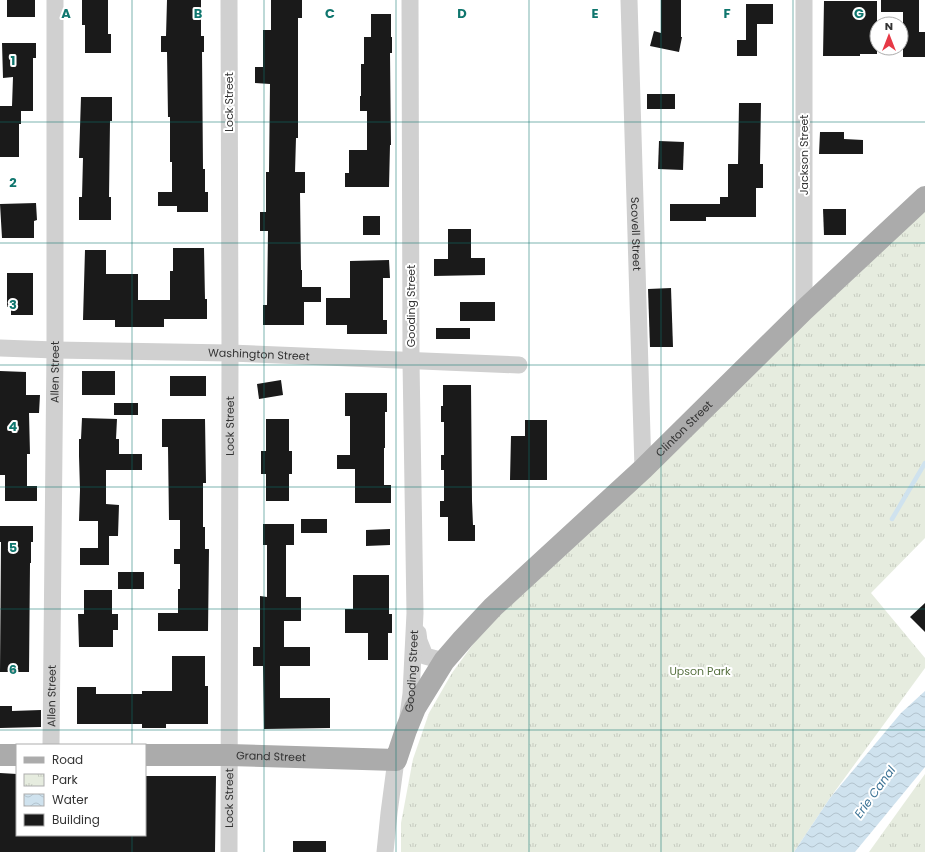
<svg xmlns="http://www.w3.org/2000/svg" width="925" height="852" font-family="Poppins,sans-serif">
	<defs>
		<pattern id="park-tufts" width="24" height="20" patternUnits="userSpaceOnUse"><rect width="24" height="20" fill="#e6ecdf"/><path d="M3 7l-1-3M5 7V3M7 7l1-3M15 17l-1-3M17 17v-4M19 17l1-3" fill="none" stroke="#c6cbc0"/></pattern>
		<pattern id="water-waves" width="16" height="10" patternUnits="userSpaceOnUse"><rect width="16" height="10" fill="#cfe2ee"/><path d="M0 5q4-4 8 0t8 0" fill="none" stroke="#b2c2cd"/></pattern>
	</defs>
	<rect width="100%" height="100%" fill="#fff"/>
	<g fill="url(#park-tufts)">
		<path d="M925,201V538L871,593L925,658V668L830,798L794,852H401V823L413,759L429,713L452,673L482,632Z"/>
		<path d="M925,774V852H869Z"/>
	</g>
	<path fill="url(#water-waves)" d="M925,691V767L855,852H794L830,798L901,713Z"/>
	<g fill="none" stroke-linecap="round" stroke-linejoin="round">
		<path stroke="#cfe2ee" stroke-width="4.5" d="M892,519L925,463"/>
	</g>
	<g fill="#1a1a1a">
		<rect x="7" y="0" width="28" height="17"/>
		<path d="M82,0H108V34H111V53H85V25H82Z"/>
		<path d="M167,0H201V36H204V52H202L203,169H205V192H208V212H177V206H158V192H172V162H170V117H168L167,52H161V36H166Z"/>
		<path d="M271,0H302V18H298V138H296L295,172H305V193H300L301,270H302V287H321V302H304V325H263V305H267L268,231H260V212H266V172H269L270,84L255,83V67H263V30H271Z"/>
		<path d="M661,0H681V37H682L679,52L650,46L654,31L661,33Z"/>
		<path d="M881,0H919V32H925V57H903V12H881Z"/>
		<path d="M824,1H877V54H860V56H823Z"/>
		<path d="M746,4H773V24H757V56H737V40H746Z"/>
		<path d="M371,14H391V37H392V53H390L391,145H390L389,187H345V173H349V150H367V111H360V96H361V64H364V37H371Z"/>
		<path d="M2,43H36V58H33V111H21V124H19V157H0V106H12L13,77L3,78Z"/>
		<rect x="647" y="94" width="28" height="15"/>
		<path d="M81,97H112V121H110L109,197H111V220H79V197H82L83,158H79Z"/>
		<path d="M739,103H761L760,164H763V188H756V217H706V221H670V204H720V197H728V164H738Z"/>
		<path d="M820,132H844V139L863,140V154H819Z"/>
		<path d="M659,141L684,142L683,170L658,169Z"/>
		<path d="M36,203L37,220L34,221V238H2L0,204Z"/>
		<path d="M823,209H846V235H824Z"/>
		<rect x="363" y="216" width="17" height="19"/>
		<path d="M448,229H471V258H485V275L434,276V259H448Z"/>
		<path d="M173,248H204L205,299H207V319H164V327H115V320H83L85,250H106V274H138V300H170V271H173Z"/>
		<path d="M389,260L390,278H383V320H387V334H347V325H326V298H350V261Z"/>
		<path d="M7,273H33V315H11V307H7Z"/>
		<path d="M671,288L673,347H650L648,289Z"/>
		<rect x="460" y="302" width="35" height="19"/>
		<rect x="436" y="328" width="34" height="11"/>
		<path d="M0,371L26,372V395H40L39,413H29L30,454H27V486H37V501H5V475H0Z"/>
		<rect x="82" y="371" width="33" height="24"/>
		<rect x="170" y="376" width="36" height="20"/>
		<path d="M281,380L283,395L259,399L257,384Z"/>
		<path d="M443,385H471L472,501L473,525H475V541H448V517H440V501H444V470H441V455H444V422H441V406H443Z"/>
		<path d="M345,393H387V412H385V448H384V485H391V503H355V469H337V455H350V416H345Z"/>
		<rect x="114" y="403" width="24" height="12"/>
		<path d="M82,418L117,419L116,439H119V454H142V470H106V504L119,505L118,536H109V565H80V548H98V521H79L80,490L79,456V439H81Z"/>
		<path d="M162,419H205L206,483H203V527H205V549H209L208,631H158V613H178V589H180V564H174V549H180V520H169L168,447H162Z"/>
		<path d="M266,419H289V451H292V474H289V501H266V474H261V451H266Z"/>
		<path d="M525,420H547V480H510L511,436H525Z"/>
		<rect x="301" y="519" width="26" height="14"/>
		<path d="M263,524H294V545H286V597H301V621H284V647H310V666H280V698H330V728L264,729L263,666H253V647H260V596L267,597V545H263Z"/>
		<path d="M0,526H33V542H31V563H30L29,672H0L1,542H0Z"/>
		<path d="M390,529V545L366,546V530Z"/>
		<rect x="118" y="572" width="26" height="17"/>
		<path d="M353,575H389V614H392V633H388V660H368V633H345V609H353Z"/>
		<path d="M84,590H112V614H118V630H113V647H79L78,614H84Z"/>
		<path d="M925,603V632L910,617Z"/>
		<path d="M172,656H205V686H208V724H166V728H142V724H77V687H96V694H142V691H172Z"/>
		<path d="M0,706H12V711L41,710V727L0,728Z"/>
		<path d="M0,773L17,774V835H145V776H216L215,852H0Z"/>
		<rect x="293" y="841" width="33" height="11"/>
	</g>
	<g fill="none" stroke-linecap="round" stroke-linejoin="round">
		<g stroke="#d0d0d0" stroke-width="17">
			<path id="s1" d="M629,0L643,469"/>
			<path d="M804,0V310"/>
			<path id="s2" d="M0,348L55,350L230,353L519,365"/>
			<path d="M418,633L419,641L425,656L444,661"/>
			<path id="s3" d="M408,716L411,694L415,613L411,361L410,0"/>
			<path id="s4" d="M51,745L55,350V0"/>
			<path id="s5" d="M229,852L230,353L229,0"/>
			<path d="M385,852L389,813L396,760"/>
		</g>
		<g stroke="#ababab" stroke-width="22">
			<path d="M0,755H17"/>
			<path id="s6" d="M145,755H229L396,760L406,730L415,708L444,661L463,639L493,607L643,469L804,310L925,197"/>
		</g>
	</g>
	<path fill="none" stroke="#0f766e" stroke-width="1" stroke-opacity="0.55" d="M132,0V745M264,0V852M396,0V852M529,0V852M661,0V852M793,0V852M0,122H925M0,243H925M0,365H925M0,487H925M0,609H925M0,730H925M132,835V852"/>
	<g text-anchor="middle" stroke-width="4" stroke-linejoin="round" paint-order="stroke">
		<g font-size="11" fill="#333" stroke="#fff">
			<text transform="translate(229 102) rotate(-90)" y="4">Lock Street</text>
			<text transform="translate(804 155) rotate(-90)" y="4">Jackson Street</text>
			<text dy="4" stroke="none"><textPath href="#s1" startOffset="234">Scovell Street</textPath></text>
			<text transform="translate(411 306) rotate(-90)" y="4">Gooding Street</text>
			<text dy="4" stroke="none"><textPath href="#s2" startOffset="259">Washington Street</textPath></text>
			<text dy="4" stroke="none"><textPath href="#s4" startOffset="373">Allen Street</textPath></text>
			<text dy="4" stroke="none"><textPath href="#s5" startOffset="426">Lock Street</textPath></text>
			<text dy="4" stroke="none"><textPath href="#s6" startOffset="696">Clinton Street</textPath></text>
			<text dy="4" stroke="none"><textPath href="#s3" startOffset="45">Gooding Street</textPath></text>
			<text dy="4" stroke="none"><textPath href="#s4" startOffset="49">Allen Street</textPath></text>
			<text dy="4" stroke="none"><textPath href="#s6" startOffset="126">Grand Street</textPath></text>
			<text dy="4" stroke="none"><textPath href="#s5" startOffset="54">Lock Street</textPath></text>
		</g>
		<g font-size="11" fill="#56703f" stroke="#fff">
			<text x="700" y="675">Upson Park</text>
		</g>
		<g font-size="12" font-style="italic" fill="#3f7597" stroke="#fff">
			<text transform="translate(875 792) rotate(-54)" y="4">Erie Canal</text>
		</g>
	</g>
	<g font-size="13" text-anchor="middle" font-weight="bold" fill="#0f766e" stroke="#fff" stroke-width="4" stroke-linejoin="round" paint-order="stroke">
		<text x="66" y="18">A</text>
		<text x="198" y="18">B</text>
		<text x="330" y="18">C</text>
		<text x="462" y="18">D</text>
		<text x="595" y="18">E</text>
		<text x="727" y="18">F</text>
		<text x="859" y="18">G</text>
		<text x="13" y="65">1</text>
		<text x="13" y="187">2</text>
		<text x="13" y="309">3</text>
		<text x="13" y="431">4</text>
		<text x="13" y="552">5</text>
		<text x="13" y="674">6</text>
	</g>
	<rect x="16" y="744" width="130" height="92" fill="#ffffff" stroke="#adadad"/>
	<rect x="24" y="757" width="20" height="6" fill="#ababab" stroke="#adadad"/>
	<text x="52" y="764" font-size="12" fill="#333333">Road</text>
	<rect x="24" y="774" width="20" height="12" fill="url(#park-tufts)" stroke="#adadad"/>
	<text x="52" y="784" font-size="12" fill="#333333">Park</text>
	<rect x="24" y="794" width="20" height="12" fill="url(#water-waves)" stroke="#adadad"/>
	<text x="52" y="804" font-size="12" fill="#333333">Water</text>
	<rect x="24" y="814" width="20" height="12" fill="#1a1a1a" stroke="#adadad"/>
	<text x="52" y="824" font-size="12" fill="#333333">Building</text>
	<g transform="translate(889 36)"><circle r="19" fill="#ffffff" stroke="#adadad"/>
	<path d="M0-3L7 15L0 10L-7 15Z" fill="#e63946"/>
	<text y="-6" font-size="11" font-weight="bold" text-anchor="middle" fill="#333333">N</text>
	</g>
</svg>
